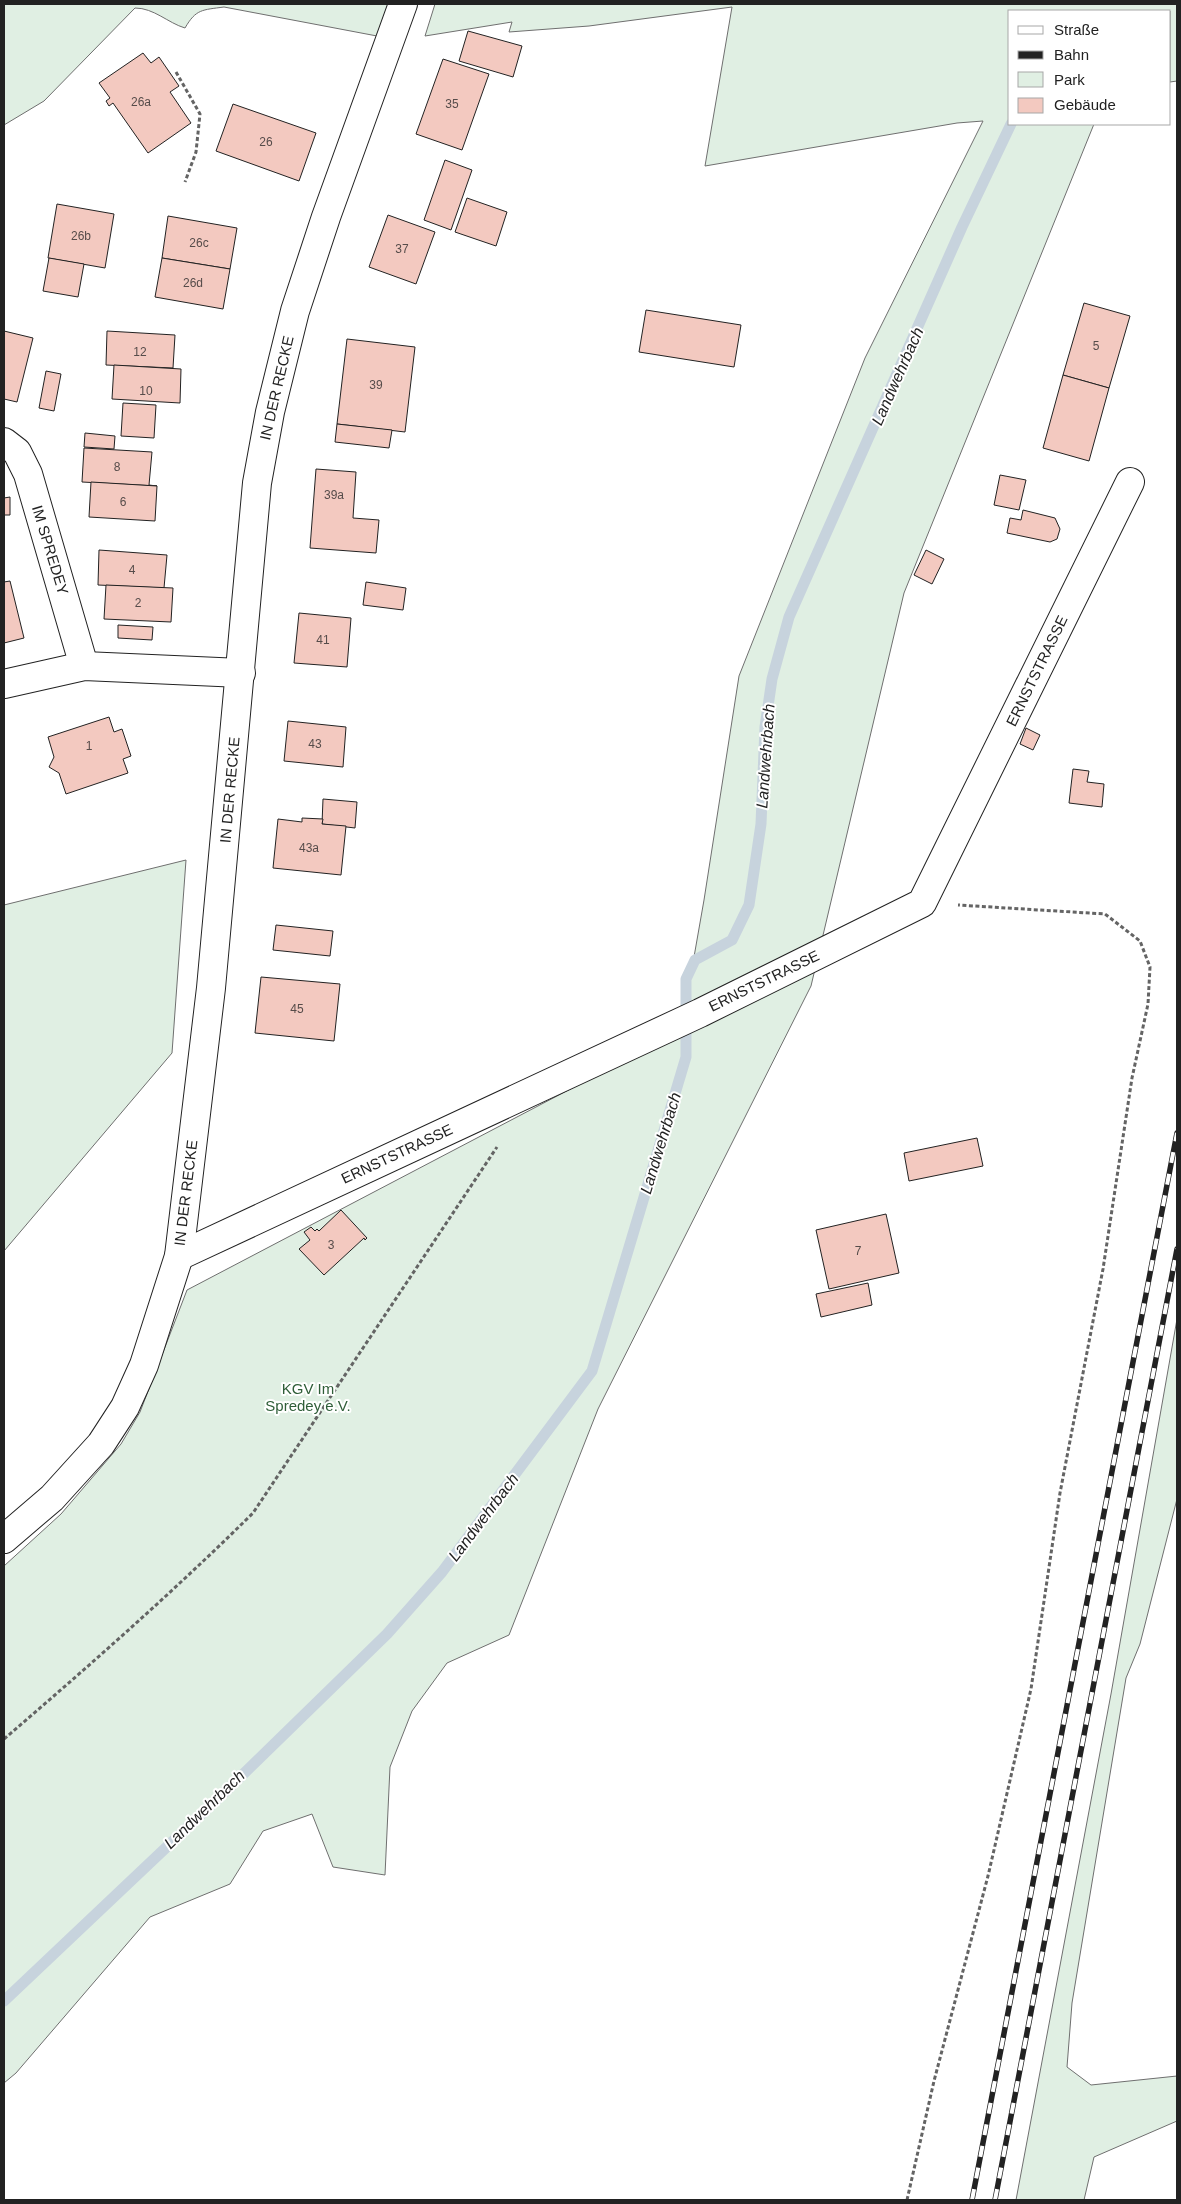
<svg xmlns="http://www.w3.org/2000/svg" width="1181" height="2204" font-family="Arial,sans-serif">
	<rect width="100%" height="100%" fill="#fff"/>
	<g fill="#e0efe3" stroke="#6f6f6f">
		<path d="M4,4H388L377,36L224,7C202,10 196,9 185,28C168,23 154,8 135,8L44,101L4,125Z"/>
		<path d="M435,4H1177V81L1170,82V11H1010V124H1094L904,593L811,986L598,1409L509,1635L447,1663L412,1711L390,1767L385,1875L333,1867L312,1814L263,1831L230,1884L150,1917L16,2073L4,2083V1566L61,1514L121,1444L140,1412L187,1290L681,1031L704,900L739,676L865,358L983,121L957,123L705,166L732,7L589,26L509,32L512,22L425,36Z"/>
		<path d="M186,860L172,1053L4,1251V905Z"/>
		<path d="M1177,1319V1499L1140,1644L1126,1678L1072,2003L1067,2067L1091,2085L1177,2076V2121L1094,2157L1084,2200H1016L1111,1694Z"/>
	</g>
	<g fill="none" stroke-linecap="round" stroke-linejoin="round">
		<path stroke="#c7d3dd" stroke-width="11" d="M4,2001L229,1788L387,1634L442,1572L592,1371L686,1057V979L695,960L732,940L749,905L761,824L765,727L772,679L789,617L962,227L1011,124"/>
	</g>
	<g fill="#f3c9c0" stroke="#222">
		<path d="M468,31L522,46L513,77L459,61Z"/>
		<path d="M143,53L151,63L159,57L179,86L170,92L191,123L148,153L113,103L109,106L106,101L110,98L99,83Z"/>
		<path d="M443,59L489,74L462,150L416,134Z"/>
		<path d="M233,104L316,133L299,181L216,151Z"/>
		<path d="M445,160L472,170L451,230L424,220Z"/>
		<path d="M467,198L507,212L496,246L455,232Z"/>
		<path d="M57,204L114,214L105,268L48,258Z"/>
		<path d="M388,215L435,232L416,284L369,267Z"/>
		<path d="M168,216L237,228L230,269L162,258Z"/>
		<path d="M49,258L84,264L78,297L43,291Z"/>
		<path d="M162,258L230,269L223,309L155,297Z"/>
		<path d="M1084,303L1130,316L1109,388L1063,375Z"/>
		<path d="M646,310L741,325L734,367L639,352Z"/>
		<path d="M4,331L33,338L17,402L4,399Z"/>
		<path d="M107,331L175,335L173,368L106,365Z"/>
		<path d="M347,339L415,347L405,432L337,424Z"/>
		<path d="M114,365L181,369L180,403L112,399Z"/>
		<path d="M46,371L61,374L54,411L39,408Z"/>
		<path d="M1063,375L1109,388L1089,461L1043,448Z"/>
		<path d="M123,403L156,405L154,438L121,436Z"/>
		<path d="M337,424L392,430L389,448L335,442Z"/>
		<path d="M85,433L115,436L114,449L84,447Z"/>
		<path d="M84,448L152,452L149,485L157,486L82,482Z"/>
		<path d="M316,469L356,472L353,518L379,520L376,553L310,548Z"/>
		<path d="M1000,475L1026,480L1019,510L994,505Z"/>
		<path d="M91,482L157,486L155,521L89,517Z"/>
		<path d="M10,497V515H4V498Z"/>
		<path d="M1023,510L1055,518L1060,529L1057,539L1050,542L1007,533L1010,518L1021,520Z"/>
		<path d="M99,550L167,555L164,588L98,585Z"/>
		<path d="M926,550L944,559L932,584L914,575Z"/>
		<path d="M10,581L24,638L4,643V582Z"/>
		<path d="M366,582L406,588L403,610L363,605Z"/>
		<path d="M106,585L173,588L171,622L104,619Z"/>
		<path d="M299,613L351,618L347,667L294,663Z"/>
		<path d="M118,625L153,627L152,640L118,638Z"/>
		<path d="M109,717L114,732L122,729L131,756L123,759L128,773L66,794L59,773L49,767L54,757L48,737Z"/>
		<path d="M288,721L346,727L343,767L284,761Z"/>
		<path d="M1026,728L1040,735L1033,750L1020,744Z"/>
		<path d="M1073,769L1089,771L1087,782L1104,784L1102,807L1069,803Z"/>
		<path d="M323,799L357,802L355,828L322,824Z"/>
		<path d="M302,818L323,819L322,824L346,826L341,875L273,868L278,819L302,822Z"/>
		<path d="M276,925L333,931L330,956L273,950Z"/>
		<path d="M261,977L340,984L334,1041L255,1033Z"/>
		<path d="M977,1138L983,1166L909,1181L904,1153Z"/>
		<path d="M341,1210L367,1238L365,1240L364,1238L324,1275L299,1249L310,1240L304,1232L311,1227L315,1231L317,1229L319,1231Z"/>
		<path d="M886,1214L899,1273L829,1289L816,1230Z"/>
		<path d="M868,1283L872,1305L821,1317L816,1294Z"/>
	</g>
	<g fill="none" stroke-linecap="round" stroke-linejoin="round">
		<defs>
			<g id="minor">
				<path d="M4,442L17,452L28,474L84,666"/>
				<path d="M4,684L84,666L241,673"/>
				<path d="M179,1256L700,1013L922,903L1130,482"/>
				<path d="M4,1539L52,1498L101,1444L125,1407L144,1365L179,1256L211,988L257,483L270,412L295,311L326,217L403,4"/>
			</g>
		</defs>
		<use href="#minor" stroke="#222" stroke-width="30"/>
		<g stroke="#646464" stroke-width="3" stroke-dasharray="4 2.5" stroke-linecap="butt">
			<path d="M176,72L200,114L196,152L185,182"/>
			<path d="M4,1739C89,1666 173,1592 253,1513L497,1147"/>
			<path d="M907,2200L934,2081L988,1876L1031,1689L1060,1493L1103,1269L1132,1078L1148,1004L1150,967L1140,941L1105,914L958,905"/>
		</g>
		<use href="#minor" stroke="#fff" stroke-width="28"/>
		<defs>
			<g id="rail">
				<path d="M972,2200L1177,1133"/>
				<path d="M995,2200L1177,1249"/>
			</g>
		</defs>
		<use href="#rail" stroke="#222" stroke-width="5.5"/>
		<use href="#rail" stroke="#fff" stroke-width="4" stroke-dasharray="11" stroke-linecap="butt"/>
	</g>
	<g text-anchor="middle" stroke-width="4" stroke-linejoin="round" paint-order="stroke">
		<g font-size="12" fill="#564c4a">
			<text x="141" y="106">26a</text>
			<text x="452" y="108">35</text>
			<text x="266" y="146">26</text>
			<text x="81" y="240">26b</text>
			<text x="199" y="247">26c</text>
			<text x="402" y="253">37</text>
			<text x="193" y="287">26d</text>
			<text x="1096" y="350">5</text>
			<text x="140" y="356">12</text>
			<text x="376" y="389">39</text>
			<text x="146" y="395">10</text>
			<text x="117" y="471">8</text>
			<text x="334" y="499">39a</text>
			<text x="123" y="506">6</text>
			<text x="132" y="574">4</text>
			<text x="138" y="607">2</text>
			<text x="323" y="644">41</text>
			<text x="315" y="748">43</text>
			<text x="89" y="750">1</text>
			<text x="309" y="852">43a</text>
			<text x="297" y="1013">45</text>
			<text x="331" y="1249">3</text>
			<text x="858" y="1255">7</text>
		</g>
		<g font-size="15" fill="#222" stroke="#fff">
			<text transform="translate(277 388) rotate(-77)" y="5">IN DER RECKE</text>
			<text transform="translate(50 550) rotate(73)" y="5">IM SPREDEY</text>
			<text transform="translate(1037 671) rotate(-64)" y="5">ERNSTSTRASSE</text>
			<text transform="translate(230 790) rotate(-85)" y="5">IN DER RECKE</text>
			<text transform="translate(764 981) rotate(-26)" y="5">ERNSTSTRASSE</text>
			<text transform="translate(397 1154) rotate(-25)" y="5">ERNSTSTRASSE</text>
			<text transform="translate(186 1193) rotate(-83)" y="5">IN DER RECKE</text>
		</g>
		<g font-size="15" fill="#2f5e38" stroke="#fff">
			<text x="308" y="1394">KGV Im<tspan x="308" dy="17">Spredey e.V.</tspan></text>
		</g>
		<g font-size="16" font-style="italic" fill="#222" stroke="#fff">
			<text transform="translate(897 376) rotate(-66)" y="6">Landwehrbach</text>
			<text transform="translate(765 756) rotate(-86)" y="6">Landwehrbach</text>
			<text transform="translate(660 1143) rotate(-73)" y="6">Landwehrbach</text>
			<text transform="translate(483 1517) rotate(-53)" y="6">Landwehrbach</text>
			<text transform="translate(204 1809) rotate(-44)" y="6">Landwehrbach</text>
		</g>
	</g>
	<rect width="1181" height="2204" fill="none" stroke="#222222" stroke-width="10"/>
	<rect x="1008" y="10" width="162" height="115" fill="#ffffff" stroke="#a7a7a7"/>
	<rect x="1018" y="26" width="25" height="8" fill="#ffffff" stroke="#a7a7a7"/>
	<text x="1054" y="35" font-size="15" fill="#222222">Straße</text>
	<rect x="1018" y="51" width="25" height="8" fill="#222222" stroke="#a7a7a7"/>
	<text x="1054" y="60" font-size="15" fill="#222222">Bahn</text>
	<rect x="1018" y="72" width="25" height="15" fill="#e0efe3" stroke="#a7a7a7"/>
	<text x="1054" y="85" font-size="15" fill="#222222">Park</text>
	<rect x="1018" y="98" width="25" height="15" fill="#f3c9c0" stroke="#a7a7a7"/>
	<text x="1054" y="110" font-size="15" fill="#222222">Gebäude</text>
</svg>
